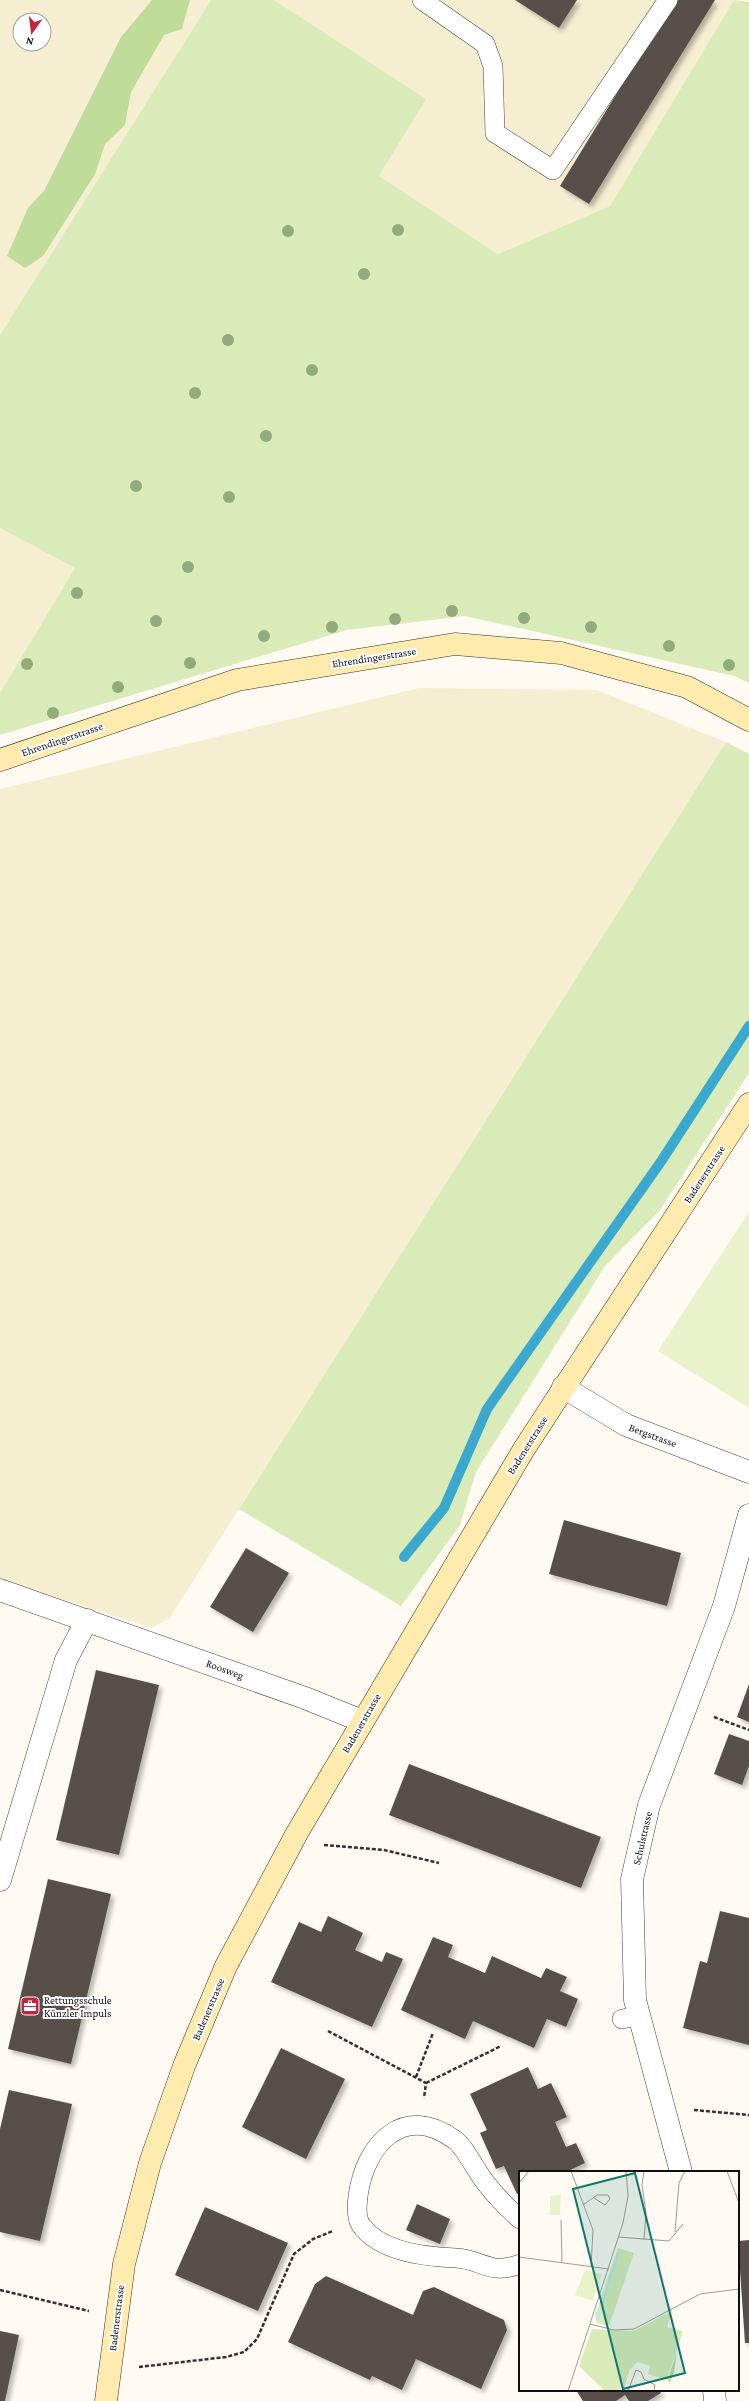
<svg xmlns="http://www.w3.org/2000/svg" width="749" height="2401" font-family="'Crimson Pro',serif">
	<defs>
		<filter id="shadow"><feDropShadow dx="3.5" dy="3.5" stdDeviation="2" flood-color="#0004"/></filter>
	</defs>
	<rect width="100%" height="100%" fill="#fffbf2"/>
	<g fill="#f6eed1" fill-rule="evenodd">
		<path d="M0,0H211L0,335ZM20,20H44V44H20Z"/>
		<path d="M274,0H734L610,206L498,254L379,176L425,99Z"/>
		<path d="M0,528L75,568L0,693Z"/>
		<path d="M419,688L597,690L726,742L169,1619L151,1628L0,1579V789Z"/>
	</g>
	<g fill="#daebba">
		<path d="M211,0H274L426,99L379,176L498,254L610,206L734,0L749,2V683L734,676L465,616L347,630L0,735V693L75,568L0,528V335Z"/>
		<path d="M726,742L749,754V1073L660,1210L605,1266L476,1472L460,1525L401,1606L239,1509Z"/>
	</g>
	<path fill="#c0dc99" d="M152,0H190L182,29L164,35L131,92L125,125L105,144L95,174L43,256L25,268L7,256L28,208L44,191L121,37Z"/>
	<path fill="#eaf2cc" d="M749,1212V1408L658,1351Z"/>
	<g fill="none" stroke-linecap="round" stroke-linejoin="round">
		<path stroke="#3ba8d0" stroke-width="10" d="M404,1557L444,1508L487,1409L662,1160L749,1026"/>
	</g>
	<g fill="#594f4b" filter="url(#shadow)">
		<path d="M515,0H577L559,28Z"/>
		<path d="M674,0H715L589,204L560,186Z"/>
		<path d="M564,1520L681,1553L667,1606L549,1574Z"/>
		<path d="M246,1548L289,1573L253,1632L210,1607Z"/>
		<path d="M96,1670L159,1685L119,1855L56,1840Z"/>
		<path d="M749,1684V1722L737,1717Z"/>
		<path d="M729,1734L749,1741V1766L742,1785L714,1774Z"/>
		<path d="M409,1764L601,1837L581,1888L389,1815Z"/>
		<path d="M48,1879L111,1894L71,2064L8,2049Z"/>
		<path d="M720,1911L749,1918V2045L683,2028L700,1961L707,1963Z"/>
		<path d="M328,1916L363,1933L355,1950L382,1962L386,1952L403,1959L372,2027L271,1982L299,1922L321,1932Z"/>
		<path d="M433,1937L453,1945L448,1957L485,1973L492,1956L541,1978L546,1968L567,1977L560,1991L578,1999L566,2027L547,2019L534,2048L473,2021L465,2039L401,2010Z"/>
		<path d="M281,2048L345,2079L306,2159L242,2127Z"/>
		<path d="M528,2067L538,2089L551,2083L567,2117L555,2122L566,2147L576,2143L585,2163L566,2172H520V2193L517,2194L504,2166L496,2169L480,2133L487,2130L470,2094Z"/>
		<path d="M9,2090L72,2104L40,2241L0,2232V2129Z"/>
		<path d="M417,2204L450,2219L440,2244L406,2230Z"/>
		<path d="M205,2207L288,2243L258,2311L175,2275Z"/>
		<path d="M749,2240V2343H745L738,2241Z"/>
		<path d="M326,2276L413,2315L423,2291L434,2287L504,2320L507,2330L481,2389L416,2359L402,2390L372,2376L370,2380L288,2342L315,2284Z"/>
		<path d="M0,2331L19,2335L5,2401H0Z"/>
		<path d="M576,2390H659L661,2393L648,2401H629L625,2395L616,2401H583Z"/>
	</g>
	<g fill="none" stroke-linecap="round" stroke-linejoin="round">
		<defs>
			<g id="lane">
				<path d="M422,0L485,44L493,66L495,133L553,170L668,0"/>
				<path d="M622,2019L639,2016"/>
				<path d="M520,2219C507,2208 495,2195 485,2182C477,2172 464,2146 455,2140C404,2102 365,2144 358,2196C357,2204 356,2218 361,2225C380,2252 426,2257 456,2258C481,2259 490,2276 520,2264"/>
			</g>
			<g id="street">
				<path d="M563,1387L626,1425L749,1472"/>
				<path d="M0,1590L305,1698L362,1721"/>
				<path d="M0,1880L66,1660L87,1620"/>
				<path d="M681,2172L635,2000L632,1879L649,1805L724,1606L749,1515"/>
				<path d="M714,2390L715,2401"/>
			</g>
			<g id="secondary">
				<path d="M0,760L237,680L455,644L561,653L687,687L749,720"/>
				<path d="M106,2401L124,2264L150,2163L184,2066L226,1966L297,1833L524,1449L749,1104"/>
			</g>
		</defs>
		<use href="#lane" stroke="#424242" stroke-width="20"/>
		<use href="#street" stroke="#424242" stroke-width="23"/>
		<use href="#secondary" stroke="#313131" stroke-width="23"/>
		<g stroke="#313131" stroke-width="2.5" stroke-dasharray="4 2" stroke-linecap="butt">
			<path d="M714,1717L749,1730"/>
			<path d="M324,1845L384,1850L439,1863"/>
			<path d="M328,2031L426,2083L424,2098"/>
			<path d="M416,2077L433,2033"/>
			<path d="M426,2083L501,2046"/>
			<path d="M694,2110L749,2115"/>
			<path d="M0,2290L89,2311"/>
			<path d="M139,2367L226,2357L244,2352L257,2339L294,2254L313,2239L333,2231"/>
		</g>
		<use href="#lane" stroke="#fff" stroke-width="19"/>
		<use href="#street" stroke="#fff" stroke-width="22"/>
		<use href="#secondary" stroke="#ffebad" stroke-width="22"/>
	</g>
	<g fill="#91ab7d">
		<circle cx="398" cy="230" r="6"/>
		<circle cx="288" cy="231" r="6"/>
		<circle cx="364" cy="274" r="6"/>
		<circle cx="228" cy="340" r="6"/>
		<circle cx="312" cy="370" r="6"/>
		<circle cx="195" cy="393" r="6"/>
		<circle cx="266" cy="436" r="6"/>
		<circle cx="136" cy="486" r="6"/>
		<circle cx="229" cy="497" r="6"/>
		<circle cx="188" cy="567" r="6"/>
		<circle cx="77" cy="593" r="6"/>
		<circle cx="452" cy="611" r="6"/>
		<circle cx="524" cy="618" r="6"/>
		<circle cx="395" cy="619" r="6"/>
		<circle cx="156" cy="621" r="6"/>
		<circle cx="332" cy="627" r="6"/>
		<circle cx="591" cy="627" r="6"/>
		<circle cx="264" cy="636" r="6"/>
		<circle cx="669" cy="646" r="6"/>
		<circle cx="190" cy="663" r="6"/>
		<circle cx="27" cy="664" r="6"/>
		<circle cx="729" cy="665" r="6"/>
		<circle cx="118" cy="687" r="6"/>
		<circle cx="53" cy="713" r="6"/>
	</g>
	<defs>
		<symbol id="office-square" viewBox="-11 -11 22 22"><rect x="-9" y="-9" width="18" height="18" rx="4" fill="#c32440" stroke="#fff"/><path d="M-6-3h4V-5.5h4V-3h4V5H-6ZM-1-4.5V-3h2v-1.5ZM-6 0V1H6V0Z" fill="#fff"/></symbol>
	</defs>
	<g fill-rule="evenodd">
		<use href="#office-square" x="19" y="1995" width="22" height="22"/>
	</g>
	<g text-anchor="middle" stroke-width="4" stroke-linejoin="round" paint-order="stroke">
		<g font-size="11" fill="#0f0f0f" stroke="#fff">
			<text transform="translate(374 657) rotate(-9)" y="4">Ehrendingerstrasse</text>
			<text transform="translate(62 739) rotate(-19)" y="4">Ehrendingerstrasse</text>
			<text transform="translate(704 1174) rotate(-57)" y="4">Badenerstrasse</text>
			<text transform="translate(653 1435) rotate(20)" y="4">Bergstrasse</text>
			<text transform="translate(527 1445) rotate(-58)" y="4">Badenerstrasse</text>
			<text transform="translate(225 1669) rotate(20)" y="4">Roosweg</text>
			<text transform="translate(361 1723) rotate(-60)" y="4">Badenerstrasse</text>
			<text transform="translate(642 1838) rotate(-77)" y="4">Schulstrasse</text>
			<text transform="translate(208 2009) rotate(-67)" y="4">Badenerstrasse</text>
			<text transform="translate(116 2318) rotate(-83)" y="4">Badenerstrasse</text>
		</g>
		<g font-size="11" fill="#0f0f0f" stroke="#fff" text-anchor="start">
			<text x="44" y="2004">Rettungsschule<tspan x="44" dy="13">Künzler Impuls</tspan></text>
		</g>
	</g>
	<g transform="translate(519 2171)">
		<rect width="220" height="220" fill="#fffbf2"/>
		<path d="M99,77L115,82L90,155L78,152L76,144ZM153,140L148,156L164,160L148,209L129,203L131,195L119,191L111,198L105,218L86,220L60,195L73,158L115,160Z" fill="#daebba"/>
		<path d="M158,180L155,201L150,213L149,208Z" fill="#c0dc99"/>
		<path d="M42,24L41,44H31V25ZM66,99L83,103L74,130L56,124Z" fill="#eaf2cc"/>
		<path fill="none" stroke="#b5e7f7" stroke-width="2" d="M78,149L100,81"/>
		<path fill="none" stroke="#9f9d97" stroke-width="1" d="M52,0L74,59L72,95M125,0L123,14L127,42L125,69M208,0L220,32M0,12L10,0M64,34L78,24H89L91,28L86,34L75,27M42,49L43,91M156,61L160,12L166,0M100,66L150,70L164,53M0,86L90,98M71,153L95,159L115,158L181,123L220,118M49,220L104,52L109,25L107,0M109,220L117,199L122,201L125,208L136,214L135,220"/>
		<path fill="#0f766e" fill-opacity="0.15" stroke="#0f766e" stroke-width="2" d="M116,2L166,202L104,218L54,18Z"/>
		<rect width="220" height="220" fill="none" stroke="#0f0f0f" stroke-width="2"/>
	</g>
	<g transform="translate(32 32) rotate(194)"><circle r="19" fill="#ffffff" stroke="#9f9f9f"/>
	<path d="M0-3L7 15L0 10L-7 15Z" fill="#c32440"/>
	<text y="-6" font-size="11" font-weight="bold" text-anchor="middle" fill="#0f0f0f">N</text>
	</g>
</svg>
